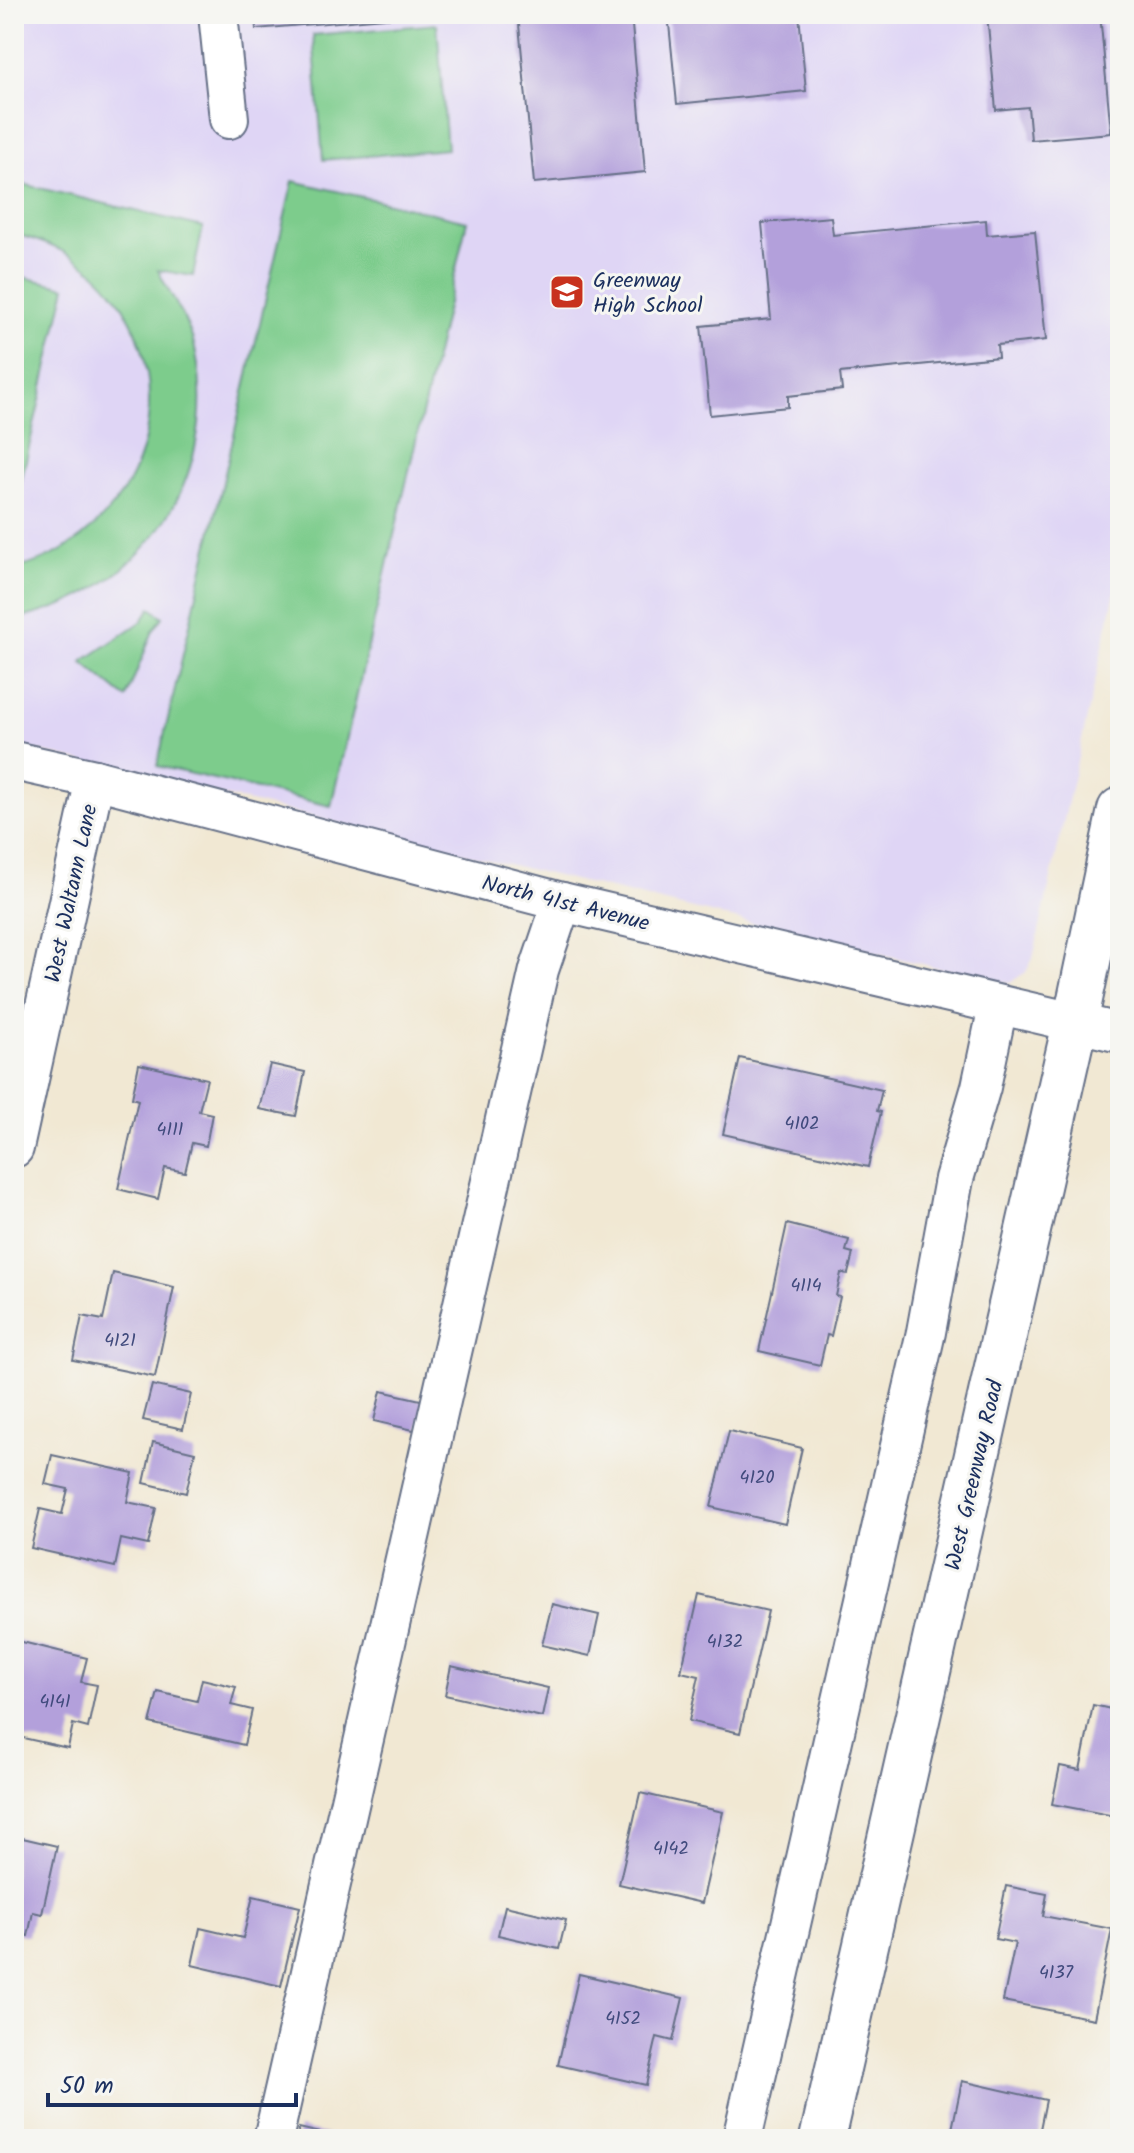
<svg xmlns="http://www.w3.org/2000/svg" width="1134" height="2153" font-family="Kalam,sans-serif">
	<rect width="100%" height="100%" fill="#f6f6f2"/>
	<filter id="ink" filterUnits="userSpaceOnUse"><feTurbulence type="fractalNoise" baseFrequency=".0125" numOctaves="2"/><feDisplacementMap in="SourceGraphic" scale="16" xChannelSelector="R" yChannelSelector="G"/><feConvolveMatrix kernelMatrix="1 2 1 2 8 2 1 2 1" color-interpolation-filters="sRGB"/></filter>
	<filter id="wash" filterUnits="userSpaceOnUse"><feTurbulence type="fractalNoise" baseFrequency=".006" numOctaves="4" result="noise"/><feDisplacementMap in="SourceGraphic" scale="32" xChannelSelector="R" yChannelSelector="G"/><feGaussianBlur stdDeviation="1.8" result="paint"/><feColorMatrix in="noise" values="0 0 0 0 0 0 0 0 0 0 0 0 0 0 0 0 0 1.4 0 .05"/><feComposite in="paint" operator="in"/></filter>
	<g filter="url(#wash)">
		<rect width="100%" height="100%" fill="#f1e8d3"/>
		<path fill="#dfd5f5" d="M14,14H1120V570L1033,958L1026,972L1011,982H997L14,745Z"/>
		<g fill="#7dcc8c" stroke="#4c7e75" stroke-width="2">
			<path d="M437,24L447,149L323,160L313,35Z"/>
			<path d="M293,181L467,221L331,806L157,766Z"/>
			<path d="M14,182L203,227L193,276L158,270C170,296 191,323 196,353C220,481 142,595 14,619V569C56,559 89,537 115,503C173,428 156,306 71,256C53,245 34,239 14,234Z"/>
			<path d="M14,275L66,287L14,512Z"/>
			<path d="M151,608L163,617L153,631L126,698L82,662L141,622Z"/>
		</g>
		<g id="blocks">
			<g fill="#b3a0db">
				<path d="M255,14H408V16L256,29Z"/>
				<path d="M518,14H631L645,172L534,183Z"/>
				<path d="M668,14H799L806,91L677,104Z"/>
				<path d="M987,14H1100L1111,133L1031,140L1028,107L996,110Z"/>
				<path d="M831,217L833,235L986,220L987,235L1035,231L1046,340L997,345L998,357L840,373L842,390L788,396V407L710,415L701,326L771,319L762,223Z"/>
				<path d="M740,1058L882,1090L877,1111L881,1112L868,1167L723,1134Z"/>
				<path d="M139,1064L207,1079L199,1111L212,1114L206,1146L192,1143L185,1172L165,1168L158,1199L118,1189L138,1100L132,1098Z"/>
				<path d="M270,1064L305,1072L296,1116L259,1109Z"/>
				<path d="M787,1224L849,1240L846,1251L853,1253L848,1274L841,1273L836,1296L840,1297L831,1336L827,1335L820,1365L759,1351Z"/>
				<path d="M113,1273L174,1287L155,1377L73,1360L82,1316L103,1320Z"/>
				<path d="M152,1385L191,1394L183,1429L143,1420Z"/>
				<path d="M381,1391L425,1401L418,1431L374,1421Z"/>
				<path d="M729,1431L802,1448L785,1524L711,1507Z"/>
				<path d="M153,1442L195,1452L186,1493L144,1483Z"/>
				<path d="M52,1455L133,1473L127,1502L156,1508L148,1545L121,1539L115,1567L31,1548L40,1509L62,1514L68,1489L45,1484Z"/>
				<path d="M699,1595L768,1611L740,1733L689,1721L699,1676L681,1672Z"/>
				<path d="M552,1604L599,1615L590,1656L542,1645Z"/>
				<path d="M14,1640L87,1658L81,1682L97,1685L88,1728L73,1724L68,1748L14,1736V1713L19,1690L14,1689Z"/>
				<path d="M451,1666L548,1688L542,1717L445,1695Z"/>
				<path d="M202,1679L236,1687L231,1705L252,1710L244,1745L150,1723L158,1692L197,1701Z"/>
				<path d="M1093,1705L1120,1711V1817L1052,1804L1060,1766L1080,1770Z"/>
				<path d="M640,1793L723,1812L702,1903L619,1884Z"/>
				<path d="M14,1836L57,1846L42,1914L33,1912L28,1936L14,1933Z"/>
				<path d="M1006,1886L1047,1894L1043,1916L1112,1929L1094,2019L1003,2001L1015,1943L995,1939Z"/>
				<path d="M253,1896L300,1907L281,1986L192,1965L200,1928L243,1938Z"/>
				<path d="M505,1906L566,1920L559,1949L498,1935Z"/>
				<path d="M579,1974L683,1998L673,2041L657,2037L646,2085L558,2065Z"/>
				<path d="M962,2081L1046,2100L1038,2139H950Z"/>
				<path d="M299,2128L342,2138V2139H297Z"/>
			</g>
		</g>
	</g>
	<g filter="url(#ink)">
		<use href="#blocks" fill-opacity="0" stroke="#667087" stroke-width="2"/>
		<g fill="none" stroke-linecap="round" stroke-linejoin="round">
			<defs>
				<g id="minor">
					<path d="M218,14L229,119"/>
					<path d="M14,761L95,779L562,902L1120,1033"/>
					<path d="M14,1148L95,779"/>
					<path d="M273,2139L539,970L562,902"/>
					<path d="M742,2139L926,1332L954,1179L981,1087L998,1006"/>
				</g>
				<path id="major" d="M822,2139L1075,1023L1120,810"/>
			</defs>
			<use href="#minor" stroke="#667087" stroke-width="42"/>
			<use href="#major" stroke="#667087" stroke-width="48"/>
			<use href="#minor" stroke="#fff" stroke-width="38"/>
			<use href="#major" stroke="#fff" stroke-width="44"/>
		</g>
	</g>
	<defs>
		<symbol id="school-square" viewBox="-11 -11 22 22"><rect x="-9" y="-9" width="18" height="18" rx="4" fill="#c8321e" stroke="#f6f6f2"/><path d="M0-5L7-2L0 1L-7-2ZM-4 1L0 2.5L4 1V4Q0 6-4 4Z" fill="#fff"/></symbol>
	</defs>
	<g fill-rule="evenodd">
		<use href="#school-square" x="547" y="272" width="40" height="40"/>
	</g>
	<g text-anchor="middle" stroke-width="6" stroke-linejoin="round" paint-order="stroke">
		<g font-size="18" fill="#414b7d">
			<text x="802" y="1129">4102</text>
			<text x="170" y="1135">4111</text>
			<text x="806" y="1291">4114</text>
			<text x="120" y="1346">4121</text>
			<text x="757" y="1483">4120</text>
			<text x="725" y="1647">4132</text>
			<text x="55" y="1707">4141</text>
			<text x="671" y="1854">4142</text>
			<text x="1056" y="1978">4137</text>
			<text x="623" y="2024">4152</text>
		</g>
		<g font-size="22" fill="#1b2f5e" stroke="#f6f6f2" text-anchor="start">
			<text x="593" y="287">Greenway<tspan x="593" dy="25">High School</tspan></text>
		</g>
		<g font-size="22" fill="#1b2f5e" stroke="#f6f6f2">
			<text transform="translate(70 893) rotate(-78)" y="8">West Waltann Lane</text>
			<text transform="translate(566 902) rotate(14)" y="8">North 41st Avenue</text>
			<text transform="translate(973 1475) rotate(-77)" y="8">West Greenway Road</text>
		</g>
	</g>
	<rect width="1134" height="2153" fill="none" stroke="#f6f6f2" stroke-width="48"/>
	<path d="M48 2093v12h248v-12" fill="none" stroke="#1b2f5e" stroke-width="4"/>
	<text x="60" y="2093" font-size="24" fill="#1b2f5e" stroke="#f6f6f2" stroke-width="6" paint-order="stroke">50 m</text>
</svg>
